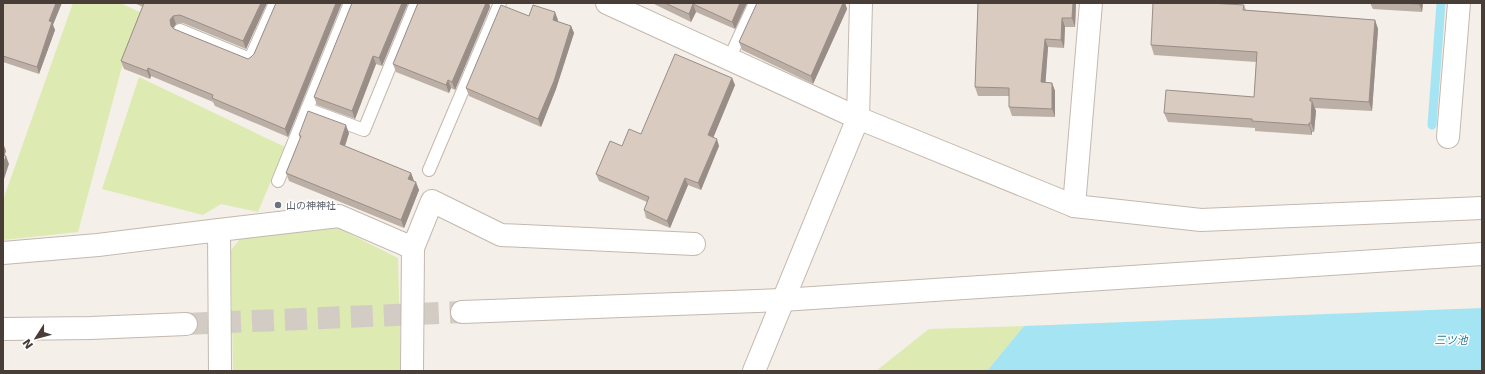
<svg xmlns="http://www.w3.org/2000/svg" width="1485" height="374" font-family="'DejaVu Sans','Noto Sans JP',sans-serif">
	<rect width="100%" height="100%" fill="#f5efe9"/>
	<g fill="#ddeab1">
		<path d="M73,3H120L144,14L121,70L78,232L3,240V200Z"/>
		<path d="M139,77L285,147L258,212L221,204L203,215L102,189Z"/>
		<path d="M338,228L398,258L401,371H233L231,250L241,238Z"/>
		<path d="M1024,326L987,371H876L929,329Z"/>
	</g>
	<path fill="#a5e4f3" d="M1482,308V371H987L1024,326Z"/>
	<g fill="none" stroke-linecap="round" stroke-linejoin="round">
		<path stroke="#a5e4f3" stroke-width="9" d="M1432,125L1441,3"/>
		<path stroke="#d3ccc5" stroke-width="22" stroke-dasharray="22 11" stroke-linecap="butt" d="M186,324L462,312"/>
		<defs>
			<g id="service">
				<path d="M180,30L250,59L275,3"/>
				<path d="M729,59L755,3"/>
				<path d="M307,109L364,130L416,3"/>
				<path d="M429,170L500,3"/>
				<path d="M278,181L350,3"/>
			</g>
			<g id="minor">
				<path d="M607,3L858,118L1074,206L1201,220L1482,208"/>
				<path d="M1448,137L1459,3"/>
				<path d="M1074,206L1091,3"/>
				<path d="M219,230L339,216L413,248L432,201L501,235L694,244"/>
				<path d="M3,253L98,245L219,230L220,371"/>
				<path d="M412,371L413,248"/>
				<path d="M754,371L858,118L861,3"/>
			</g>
			<g id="tertiary">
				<path d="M462,312L782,300L1482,254"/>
				<path d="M3,329L91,328L186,324"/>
			</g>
		</defs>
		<use href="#service" stroke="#c4b8ae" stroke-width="14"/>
		<use href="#minor" stroke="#c4b8ae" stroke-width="24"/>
		<use href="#tertiary" stroke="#c4b8ae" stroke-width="24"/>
		<use href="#service" stroke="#fff" stroke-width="12"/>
		<use href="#minor" stroke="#fff" stroke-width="22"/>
		<use href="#tertiary" stroke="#fff" stroke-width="22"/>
	</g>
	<g fill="#bbafa6">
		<path d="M3,3L53,25L55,30L39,74L3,62Z"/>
		<path d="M134,3H267L246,49L183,23L176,24L173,28L174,29L248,59L251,57L254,54L276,3L288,137L215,106L213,102L151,76L150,79L124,69L121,61L143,7Z"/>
		<path d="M352,3H408L382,66L376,64L355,119L317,105L314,97Z"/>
		<path d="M418,3H489L490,7L455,90L451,88L449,93L396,72L393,64Z"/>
		<path d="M652,3H747L735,29L696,12L691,22Z"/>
		<path d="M757,3H845L847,9L813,84L742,50L739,42Z"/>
		<path d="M978,3H1076L1075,27H1065L1064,48L1048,47L1045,82L1052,83L1055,91V117L1012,116L1009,107V96H978L975,87Z"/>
		<path d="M1370,3H1423L1422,12L1373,9Z"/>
		<path d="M1244,5L1246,10L1375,20L1378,29L1372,111L1315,108L1316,111L1314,132H1312V135L1255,131V128L1168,122L1164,113L1254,97L1256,62L1154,55L1151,45Z"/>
		<path d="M558,20L557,21L571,26L574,33L556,89L541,127L469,96L466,88Z"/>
		<path d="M732,78L735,85L713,138L719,146L701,190L688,185L670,228L646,218L644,210L647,202L599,181L596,174L641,134Z"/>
		<path d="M349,133L345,146L411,173L414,181L419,190L404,228L289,181L286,173L300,139L299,135Z"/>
	</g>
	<g fill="#998e87">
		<path d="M56,3H62L53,25L55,30L39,74L37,67L49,21Z"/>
		<path d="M261,3H267L246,49L243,41Z"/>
		<path d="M336,3H342L288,137L285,129Z"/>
		<path d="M402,3H408L382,66L379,58Z"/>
		<path d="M485,3H489L490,7L455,90L452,82Z"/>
		<path d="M740,3H747L735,29L732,22Z"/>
		<path d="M843,3H845L847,9L813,84L811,76Z"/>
		<path d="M1073,3H1076L1075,27L1072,18Z"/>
		<path d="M1420,3H1423L1422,12L1419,4Z"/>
		<path d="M693,4L696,12L691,22L689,14Z"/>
		<path d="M555,12L558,20L555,28L553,20Z"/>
		<path d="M173,16L176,24L173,28L174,34L171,26L170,20Z"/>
		<path d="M1062,18L1065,27L1064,48L1061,40Z"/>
		<path d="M1375,20L1378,29L1372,111L1369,102Z"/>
		<path d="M571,26L574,33L556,89L541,127L538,119Z"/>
		<path d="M1045,39L1048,47L1045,91L1041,82Z"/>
		<path d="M373,56L376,64L355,119L352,111Z"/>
		<path d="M148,68L151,76L150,79L147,71Z"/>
		<path d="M732,78L735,85L711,143L708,135Z"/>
		<path d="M448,80L451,88L449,93L446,85Z"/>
		<path d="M1052,83L1055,91V117L1052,109Z"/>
		<path d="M1310,98L1312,103V101L1316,111L1314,132L1311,123Z"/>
		<path d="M1309,123L1312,132V135L1309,125Z"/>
		<path d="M346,125L349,133L343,152L340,144Z"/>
		<path d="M717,139L719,146L701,190L698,183Z"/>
		<path d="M3,143L6,151L3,160Z"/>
		<path d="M6,156L9,164L3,182V165Z"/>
		<path d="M411,173L414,181L408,179Z"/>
		<path d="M685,178L688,185L670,228L667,221Z"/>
		<path d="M416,182L419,190L404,228L401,220Z"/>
	</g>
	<g fill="#dacbc1" stroke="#998e87">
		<path d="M3,3H56L49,21L52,22L37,67L3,56Z"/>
		<path d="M144,3H261L243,41L180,15L173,16L170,20L171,26L174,29L248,59L251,57L254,54L276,3H336L285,129L212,98L213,95L148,68L147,71L121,61Z"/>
		<path d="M352,3H402L379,58L373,56L352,111L314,97Z"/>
		<path d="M418,3H486L452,82L448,80L446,85L393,64Z"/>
		<path d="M665,3H740L732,22L693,4L689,14Z"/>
		<path d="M757,3H843L811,76L739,42Z"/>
		<path d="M978,3H1073L1072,18H1062L1061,40L1045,39L1041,82L1052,83V109L1009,107V88L975,87Z"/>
		<path d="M1153,3H1210L1244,5L1243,10L1375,20L1369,102L1310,98V101H1312L1311,123H1309V125L1252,121V119L1164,113L1166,90L1254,97L1257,52L1151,45Z"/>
		<path d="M1400,3H1420L1419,4Z"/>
		<path d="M501,5L529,16L533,5L555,12L553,20L571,26L554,81L538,119L466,88Z"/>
		<path d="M675,54L732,78L708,135L717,139L698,183L685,178L667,221L644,210L649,197L596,174L610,141L622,146L629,129L641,134Z"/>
		<path d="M308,111L346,125L340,144L411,173L408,179L416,182L401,220L286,173L301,136L299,135Z"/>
		<path d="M3,155L6,156L3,165Z"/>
	</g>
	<circle fill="#6b7280" stroke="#fff" stroke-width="1.5" cx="278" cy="205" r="4"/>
	<g text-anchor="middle" stroke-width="3" stroke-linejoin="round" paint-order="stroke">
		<g font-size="10" fill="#5b616d" stroke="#fff" text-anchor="start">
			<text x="286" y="209">山の神神社</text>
		</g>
		<g font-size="11" font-style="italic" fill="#257a90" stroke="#fff">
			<text x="1451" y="344">三ツ池</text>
		</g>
	</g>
	<rect width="1485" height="374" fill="none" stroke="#493e37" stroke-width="8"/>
	<g transform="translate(36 338) rotate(234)" stroke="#ffffff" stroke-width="3" paint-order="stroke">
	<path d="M0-3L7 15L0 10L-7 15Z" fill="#493e37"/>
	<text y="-6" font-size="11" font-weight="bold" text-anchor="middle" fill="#493e37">N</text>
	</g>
</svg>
